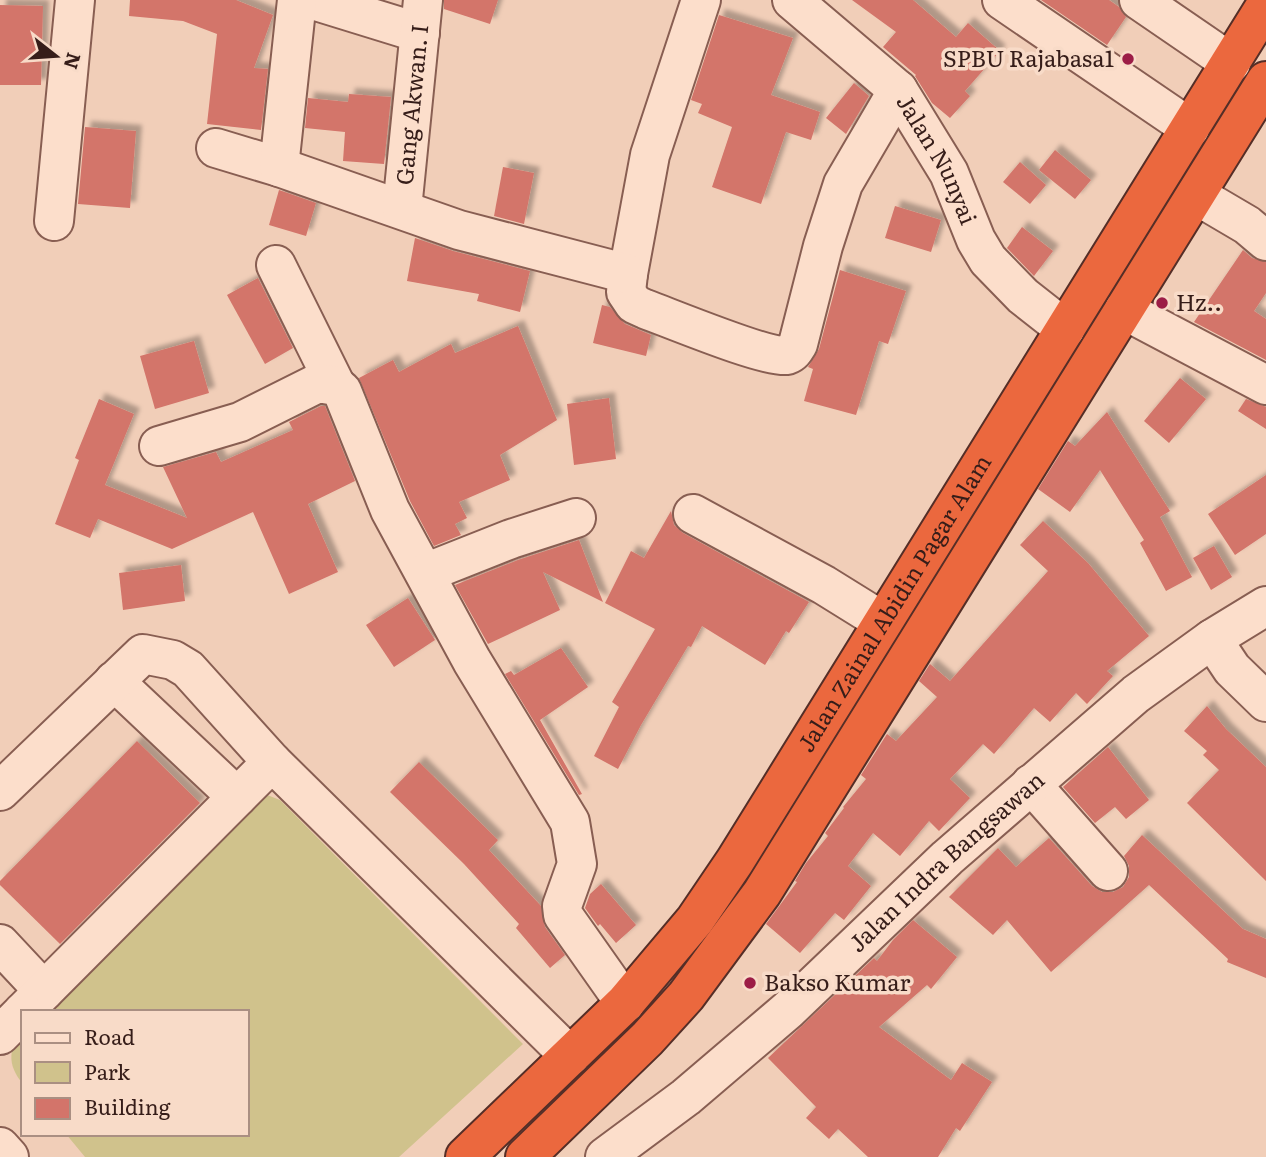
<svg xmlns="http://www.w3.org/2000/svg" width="1266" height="1157" font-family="Literata,serif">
	<defs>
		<filter id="shadow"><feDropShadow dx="6" dy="-6" stdDeviation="2" flood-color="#0004"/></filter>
	</defs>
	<rect width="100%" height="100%" fill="#f1ceb8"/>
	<g fill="#d0c28c">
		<path d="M257,791L280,800L523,1044L399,1157H85L66,1134H247V1012H36Z"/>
		<path d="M23,1027V1084C6,1064 9,1048 23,1027Z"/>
	</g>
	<g fill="#d3746a" filter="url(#shadow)">
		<path d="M130,0H236L273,15L254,68L268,69L261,130L207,124L217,34L183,21L129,16Z"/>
		<path d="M444,0H498L490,24L444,9Z"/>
		<path d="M852,0H913L956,37L968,23L1000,51L965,91L970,96L950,118L932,103L915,76L916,75L883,47L896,32Z"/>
		<path d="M1041,0H1109L1119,7L1126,17L1107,45Z"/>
		<path d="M0,5L43,6L41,85H0Z"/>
		<path d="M719,15L793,38L771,95L820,112L811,140L786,132L761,204L712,187L732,127L698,113L702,104L691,100Z"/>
		<path d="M854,83L869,96L846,134L826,118Z"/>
		<path d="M349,94L391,97L384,164L343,161L345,132L305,128L308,98L348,102Z"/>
		<path d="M85,127L136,131L130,208L78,204Z"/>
		<path d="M1055,150L1091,180L1075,199L1039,170Z"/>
		<path d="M1020,162L1046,185L1030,204L1003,182Z"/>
		<path d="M503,167L534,173L524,224L494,216Z"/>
		<path d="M279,190L316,203L306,236L269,225Z"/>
		<path d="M895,206L941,220L931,252L885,238Z"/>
		<path d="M1022,227L1053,251L1034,276L1007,248Z"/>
		<path d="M415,238L453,251L530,271L520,312L477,301L479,294L407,281Z"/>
		<path d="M1243,250L1252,258L1266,262V293L1254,311L1266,319V360L1194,322Z"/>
		<path d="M840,270L906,291L888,344L879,341L856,415L804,401L813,369L808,367L819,349Z"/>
		<path d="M258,278L293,348L265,364L227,295Z"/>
		<path d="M602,305L610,307L625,324L651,335L646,356L593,343Z"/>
		<path d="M518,326L557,420L500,455L510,480L459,502L467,518L455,524L461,535L434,546L410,501L359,378L393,360L399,372L451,344L455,353Z"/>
		<path d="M194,341L209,393L155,409L140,356Z"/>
		<path d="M1180,378L1206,399L1169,443L1144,421Z"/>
		<path d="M609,398L616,459L574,465L567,404Z"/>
		<path d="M99,399L134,414L105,485L187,518L163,467L216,452L221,462L293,430L289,422L321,406H325L355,481L308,504L338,572L289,594L253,512L172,549L98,519L90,538L55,524L79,460L75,458Z"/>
		<path d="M1246,399L1266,407V429L1238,411Z"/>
		<path d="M1107,412L1170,511L1160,517L1192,577L1166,591L1140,543L1144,540L1100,470L1070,512L1038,489L1068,441L1075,446Z"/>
		<path d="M1266,475V534L1235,555L1208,514Z"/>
		<path d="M671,511L674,525L683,533L809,602L789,633L786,631L765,665L702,626L691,647L688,646L641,725L618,769L594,756L619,707L612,702L655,629L605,603L631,551L644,558Z"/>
		<path d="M1043,521L1088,563L1149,636L1107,671L1113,676L1087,704L1076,693L1050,722L1034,708L994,754L983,744L950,779L970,798L939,831L929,821L900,856L873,833L848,866L871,886L844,920L835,913L800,953L766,924L797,882L795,881L806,863L828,836L825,833L844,808L843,807L866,779L861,775L887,734L896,741L937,697L919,681L930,664L950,681L1048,571L1020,545Z"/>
		<path d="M579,540L603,602L543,572L560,610L488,644L455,585L518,560Z"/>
		<path d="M1214,546L1232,577L1211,590L1193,558Z"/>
		<path d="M181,565L185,601L123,610L119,573Z"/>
		<path d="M408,598L435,640L394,667L366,625Z"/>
		<path d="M561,648L588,687L540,720L582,794L579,795L505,674L511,671L514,675Z"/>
		<path d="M1207,706L1226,729L1266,767V881L1187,803L1219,770L1203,755L1207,751L1184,731Z"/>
		<path d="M137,741L200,803L60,944L0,885V881Z"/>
		<path d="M1108,747L1149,800L1126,819L1115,807L1095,823L1063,787Z"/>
		<path d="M419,762L498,840L489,850L541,906L545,927L565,955L550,968L516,928L519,924L464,864L390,792Z"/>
		<path d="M1142,835L1243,929L1266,939V978L1227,962L1228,959L1149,885L1051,972L1007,920L993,935L949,897L998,848L1016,867L1049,838L1092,886L1102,892H1113L1123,887L1129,877V866L1124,856Z"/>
		<path d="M601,884L636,925L616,943L600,924L598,926L585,908L590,894Z"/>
		<path d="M913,920L957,957L931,989L927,985L879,1027L951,1080L962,1063L992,1082L960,1131L956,1128L938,1157H868L838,1129L829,1139L806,1118L816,1107L768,1058L874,958L877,961L893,940Z"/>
	</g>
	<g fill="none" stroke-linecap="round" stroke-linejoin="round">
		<defs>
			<g id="minor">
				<path d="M313,0L420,33"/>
				<path d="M701,0L650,155L628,274L626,292L634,304L645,309C670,318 768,359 787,355C793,353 795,349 798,344L823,246L843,184L898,90"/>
				<path id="s1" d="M792,0L898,90L949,173L976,240L988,260L1023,296L1065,329"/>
				<path d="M1002,0L1190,128"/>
				<path d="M1139,0L1231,63"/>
				<path d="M216,148L279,167L459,230L628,274"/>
				<path d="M279,167L297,0"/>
				<path d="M1196,195L1247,225L1266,241"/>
				<path id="s2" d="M402,209L423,0"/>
				<path d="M54,221L75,0"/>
				<path d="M276,265L336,386"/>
				<path d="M1124,310L1266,385"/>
				<path d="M159,446L240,422L318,383L336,386L342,391L390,510L472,661L570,822L577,864L562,906L563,915L625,1003"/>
				<path d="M693,514L824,585L882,621"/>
				<path d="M425,573L511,539L576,518"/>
				<path d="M1212,639L1232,669L1266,702"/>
				<path d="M114,681L237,797"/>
				<path d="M1031,784L1108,871"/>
				<path d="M0,791L143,654L173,660L188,669L272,762"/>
				<path d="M0,944L44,991"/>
				<path d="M23,1012L272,762L570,1056"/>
				<path d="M0,1035L23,1012"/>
				<path d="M0,1147L9,1157"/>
				<path id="s3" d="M605,1157L686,1097L788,1010L947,858L1136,694L1212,639L1266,606"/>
			</g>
			<g id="highway">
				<path id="s4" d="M465,1157L625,1003L695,920L735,861L1266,5"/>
				<path d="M525,1157L647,1039L686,996L762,893L1266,81"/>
			</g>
		</defs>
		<use href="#minor" stroke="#885e52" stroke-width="42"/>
		<use href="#highway" stroke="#552e27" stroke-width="42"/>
		<use href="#minor" stroke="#fcdecb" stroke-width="38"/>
		<use href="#highway" stroke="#eb683e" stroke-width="38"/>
	</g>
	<g fill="#9c1d46" stroke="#f8dbc8" stroke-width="2.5">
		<circle cx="1128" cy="59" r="7"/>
		<circle cx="1162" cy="303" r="7"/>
		<circle cx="750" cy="983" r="7"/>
	</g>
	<g text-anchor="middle" stroke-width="7" stroke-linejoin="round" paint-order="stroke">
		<g font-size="23" fill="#361d19" stroke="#f8dbc8" text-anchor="start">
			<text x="1114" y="67" text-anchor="end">SPBU Rajabasa1</text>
			<text x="1176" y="311">Hz..</text>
			<text x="764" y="991">Bakso Kumar</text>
		</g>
		<g font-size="23" fill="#361d19" stroke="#f8dbc8">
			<text dy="8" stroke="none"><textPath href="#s2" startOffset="105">Gang Akwan. I</textPath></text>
			<text dy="8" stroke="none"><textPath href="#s1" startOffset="219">Jalan Nunyai</textPath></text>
			<text dy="8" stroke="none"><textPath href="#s4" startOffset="705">Jalan Zainal Abidin Pagar Alam</textPath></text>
			<text dy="8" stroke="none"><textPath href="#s3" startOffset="452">Jalan Indra Bangsawan</textPath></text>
		</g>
	</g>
	<rect x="21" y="1010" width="228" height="126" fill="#f8dbc8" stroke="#aa8f82" stroke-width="2"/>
	<rect x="35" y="1033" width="35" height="10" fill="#fcdecb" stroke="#aa8f82" stroke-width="2"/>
	<text x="84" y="1045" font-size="21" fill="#361d19">Road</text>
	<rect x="35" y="1062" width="35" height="21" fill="#d0c28c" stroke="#aa8f82" stroke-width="2"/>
	<text x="84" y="1080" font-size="21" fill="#361d19">Park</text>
	<rect x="35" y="1098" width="35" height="21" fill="#d3746a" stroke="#aa8f82" stroke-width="2"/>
	<text x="84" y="1115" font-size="21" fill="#361d19">Building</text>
	<g transform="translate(56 56) rotate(107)" stroke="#f8dbc8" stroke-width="5" paint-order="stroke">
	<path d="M0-5L12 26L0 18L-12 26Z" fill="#361d19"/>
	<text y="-10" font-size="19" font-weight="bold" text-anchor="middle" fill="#361d19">N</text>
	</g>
</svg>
